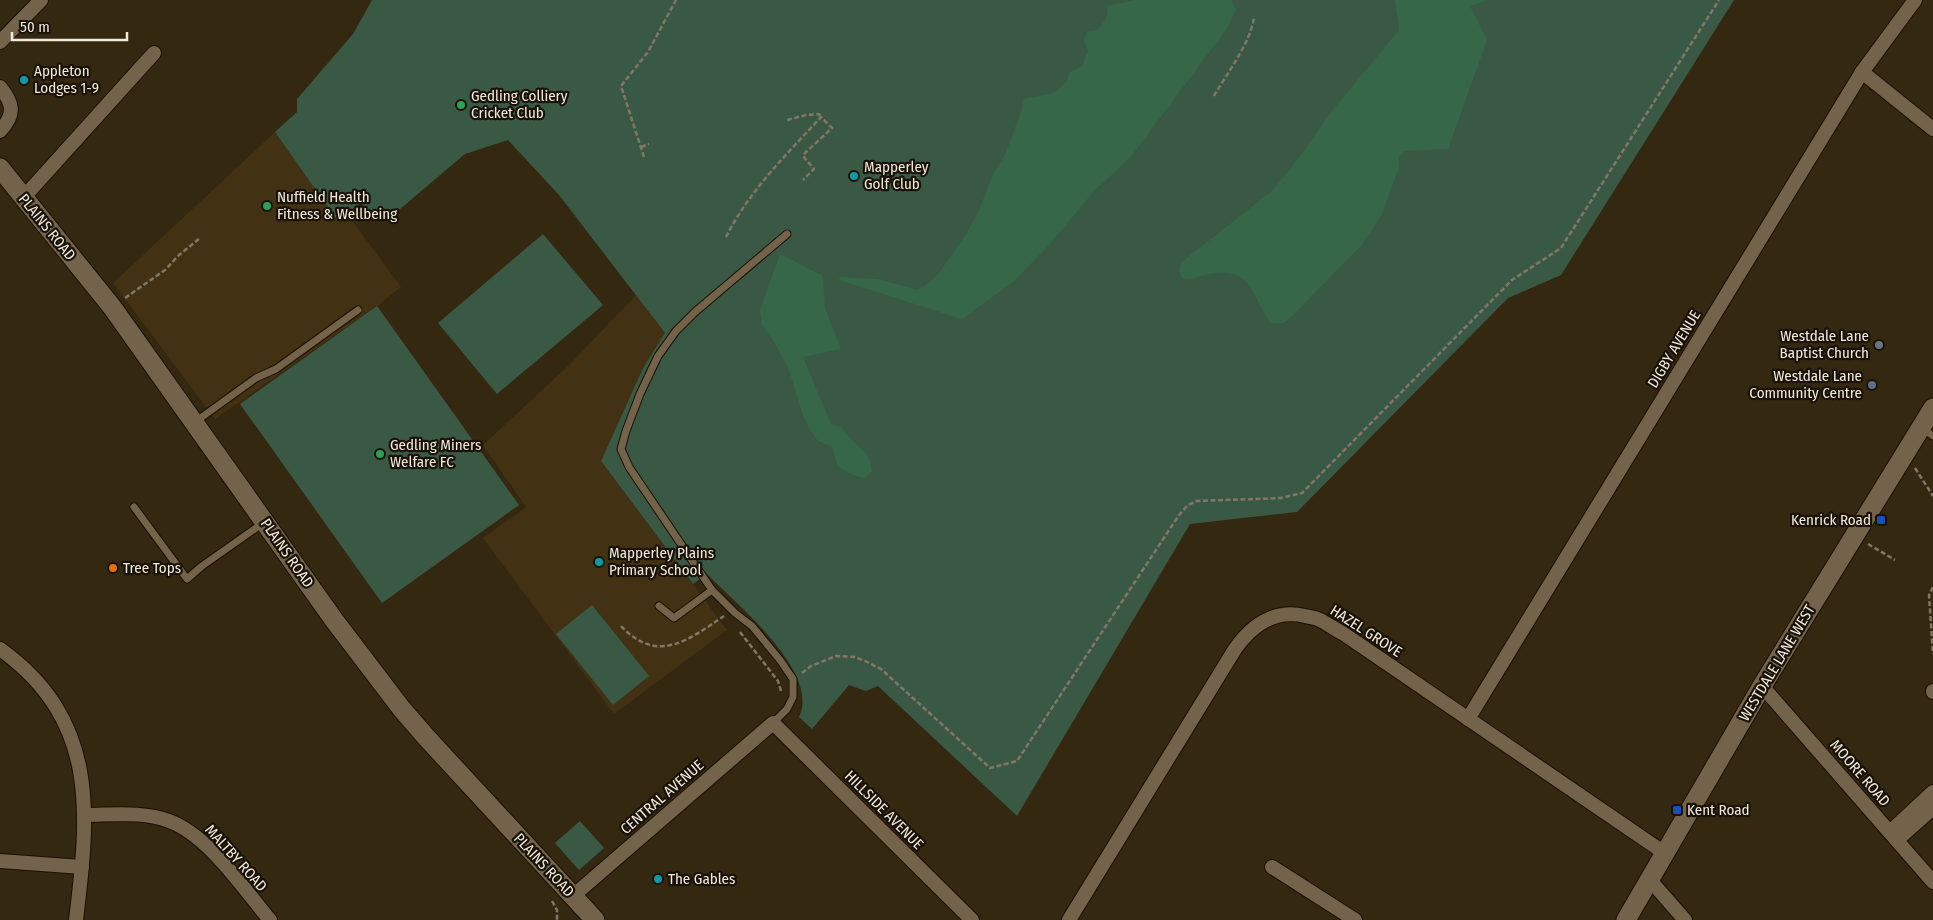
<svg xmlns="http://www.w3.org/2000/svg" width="1933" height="920" font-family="'Fira Sans Condensed',sans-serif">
	<rect width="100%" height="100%" fill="#352811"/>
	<g fill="#423112">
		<path d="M275,132L337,219L346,212L401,287L377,306L215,419L113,283Z"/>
		<path d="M636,295L665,334L643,368L601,461L727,630L614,714L483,538L526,507L483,445L569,365Z"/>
	</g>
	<g fill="#3a5945">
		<path d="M372,0H1734L1561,275L1508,298L1297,512L1190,524L1017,816L878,686L866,691L849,685L812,729L799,717C821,672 735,603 707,574L693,584L601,461L643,368L665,333L559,195L508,140L465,154L387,220L382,216L370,214L361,203L337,220L275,132L297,112V99L353,34Z"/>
		<path d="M543,234L603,305L497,394L438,323Z"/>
		<path d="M377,306L519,505L382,603L240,404Z"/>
		<path d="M592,605L649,676L613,705L556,634Z"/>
		<path d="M580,821L604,848L579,870L555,843Z"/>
	</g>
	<g fill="#366749">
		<path d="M1135,0H1231L1236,9L1228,27L1130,158L1095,190L1049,245L1013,282L962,319L839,280L840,277L878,279L917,290L922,288L939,273L965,236L978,213L993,174L1005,155L1021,112L1024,99L1054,93L1066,82L1070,72L1082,66L1088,51L1084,40L1087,32L1097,31C1103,23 1109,17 1107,6Z"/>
		<path d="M1395,0H1487L1470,6L1487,40L1448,149L1404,151L1399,158V167L1382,214L1361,246L1293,315L1284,323L1272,324L1269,321C1251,293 1251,267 1209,274C1200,276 1191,281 1182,278L1179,270L1182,262L1273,190L1301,155L1331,112L1399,30Z"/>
		<path d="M780,254L821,275L823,279L825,308L841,349L803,357L831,424L841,427L854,442L867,454L870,461L872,470L870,474L865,478C854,476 841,472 836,461C834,456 834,450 831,446L818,441L809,428L802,413L789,370L776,345L762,325L760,310Z"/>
	</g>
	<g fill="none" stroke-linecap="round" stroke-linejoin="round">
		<defs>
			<g id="lane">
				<path d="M195,422L256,378L276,369L358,310"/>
				<path d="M1922,428L1933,436"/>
				<path d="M134,507L187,579L202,566L263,523"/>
				<path d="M659,606L674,618L712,590"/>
				<path d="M773,723L787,709L793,697V679L780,660L752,626L735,613L712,590L629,467L621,449L626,431L640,394L658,356L676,331L695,312L787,234"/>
			</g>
			<g id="street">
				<path d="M0,42L41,0"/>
				<path d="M1862,72L1933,129"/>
				<path d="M0,87C13,103 16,114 0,131"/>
				<path d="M24,197L154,53"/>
				<path d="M0,649C99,720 89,813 76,920"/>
				<path d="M1762,686L1933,882"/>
				<path d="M1933,691V692"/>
				<path d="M1468,719L1862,72L1915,0"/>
				<path d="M85,815C112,815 143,811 169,821C208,835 243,888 270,920"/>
				<path d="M1890,832L1933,792"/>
				<path d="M1897,840L1933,808"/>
				<path d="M0,861L82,867"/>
				<path d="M1272,867L1355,920"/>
				<path d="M1650,880L1685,920"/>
				<path d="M573,896L773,723L972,920"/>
				<path d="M1069,920L1235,649C1252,625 1274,609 1305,616C1310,617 1316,618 1320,620C1328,624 1336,630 1344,634L1666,854"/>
			</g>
			<g id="secondary">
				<path d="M0,168L112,307L334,620L401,708L426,737L595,920"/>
				<path d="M1626,920L1762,686L1933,408"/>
			</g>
		</defs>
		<use href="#lane" stroke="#1c1000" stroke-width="9"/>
		<use href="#street" stroke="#1c1000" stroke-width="16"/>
		<use href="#secondary" stroke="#1c1000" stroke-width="21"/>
		<g stroke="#827764" stroke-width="2.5" stroke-dasharray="5 2.5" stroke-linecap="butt">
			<path d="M1214,96C1228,71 1249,46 1254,18"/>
			<path d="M787,120L806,115L819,114L821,117"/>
			<path d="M641,147L649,144"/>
			<path d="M644,157L621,86L648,52L676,0"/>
			<path d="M726,237C749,191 787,154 821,117L832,128L805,153L803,156L814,169L803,180"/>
			<path d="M125,298L165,270L179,255L199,239"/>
			<path d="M1915,468L1933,496"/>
			<path d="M1868,544L1895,560"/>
			<path d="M1933,587L1929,595L1933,654"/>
			<path d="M621,626C658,665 688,640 724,616"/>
			<path d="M740,632L778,681L781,691"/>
			<path d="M802,673L811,666L836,656L855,657L865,661L881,669L990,768L1017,761L1179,515L1188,505L1197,501L1281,498L1302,493L1512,280L1561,248L1719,0"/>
			<path d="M552,901L557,910V920"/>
		</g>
		<use href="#lane" stroke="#72634a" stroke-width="7"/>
		<use href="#street" stroke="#72634a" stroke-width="14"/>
		<use href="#secondary" stroke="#72634a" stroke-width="19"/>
	</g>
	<g fill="#0f9aa8" stroke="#181208" stroke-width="2">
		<circle cx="24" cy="80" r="5"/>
		<circle cx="854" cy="176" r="5"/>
		<circle cx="599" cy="562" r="5"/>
		<circle cx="658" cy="879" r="5"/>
	</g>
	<g fill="#2e9e5b" stroke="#181208" stroke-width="2">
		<circle cx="461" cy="105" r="5"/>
		<circle cx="267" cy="206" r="5"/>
		<circle cx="380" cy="454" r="5"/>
	</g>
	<circle fill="#6b7280" stroke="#181208" stroke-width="2" cx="1879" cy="345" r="5"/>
	<circle fill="#5c6f8a" stroke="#181208" stroke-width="2" cx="1872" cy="385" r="5"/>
	<g fill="#1a4fb4" stroke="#181208" stroke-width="2">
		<rect x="1876" y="515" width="10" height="10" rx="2.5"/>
		<rect x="1672" y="805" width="10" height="10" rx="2.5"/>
	</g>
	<circle fill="#e8710a" stroke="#181208" stroke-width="2" cx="113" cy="568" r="5"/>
	<g text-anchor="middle" stroke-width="4.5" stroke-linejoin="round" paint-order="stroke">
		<g font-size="15" fill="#f2e9db" stroke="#181208" text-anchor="start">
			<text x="34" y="76">Appleton<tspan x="34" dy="17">Lodges 1-9</tspan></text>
			<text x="471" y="101">Gedling Colliery<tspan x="471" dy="17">Cricket Club</tspan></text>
			<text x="864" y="172">Mapperley<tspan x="864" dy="17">Golf Club</tspan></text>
			<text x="277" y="202">Nuffield Health<tspan x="277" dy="17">Fitness &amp; Wellbeing</tspan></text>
			<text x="1869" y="341" text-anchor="end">Westdale Lane<tspan x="1869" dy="17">Baptist Church</tspan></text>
			<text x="1862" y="381" text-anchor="end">Westdale Lane<tspan x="1862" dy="17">Community Centre</tspan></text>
			<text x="390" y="450">Gedling Miners<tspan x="390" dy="17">Welfare FC</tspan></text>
			<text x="1871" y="525" text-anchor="end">Kenrick Road</text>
			<text x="609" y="558">Mapperley Plains<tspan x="609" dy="17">Primary School</tspan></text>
			<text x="123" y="573">Tree Tops</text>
			<text x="1687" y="815">Kent Road</text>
			<text x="668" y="884">The Gables</text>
		</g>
		<g font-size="15" fill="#f2e9db" stroke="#181208">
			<text transform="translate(47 227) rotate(51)" y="5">PLAINS ROAD</text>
			<text transform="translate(1674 349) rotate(-59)" y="5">DIGBY AVENUE</text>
			<text transform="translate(287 553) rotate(55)" y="5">PLAINS ROAD</text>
			<text transform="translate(1366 631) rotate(33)" y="5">HAZEL GROVE</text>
			<text transform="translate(1777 663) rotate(-59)" y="5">WESTDALE LANE WEST</text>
			<text transform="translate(1860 773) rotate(49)" y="5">MOORE ROAD</text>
			<text transform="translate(662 797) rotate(-41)" y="5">CENTRAL AVENUE</text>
			<text transform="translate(884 810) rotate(45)" y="5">HILLSIDE AVENUE</text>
			<text transform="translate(236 858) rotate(48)" y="5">MALTBY ROAD</text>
			<text transform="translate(544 865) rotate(47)" y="5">PLAINS ROAD</text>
		</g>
	</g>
	<path d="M12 32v8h115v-8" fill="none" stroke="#f2e9db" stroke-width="2.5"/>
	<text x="20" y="32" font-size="15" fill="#f2e9db" stroke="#181208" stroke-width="4" paint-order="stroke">50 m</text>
</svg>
